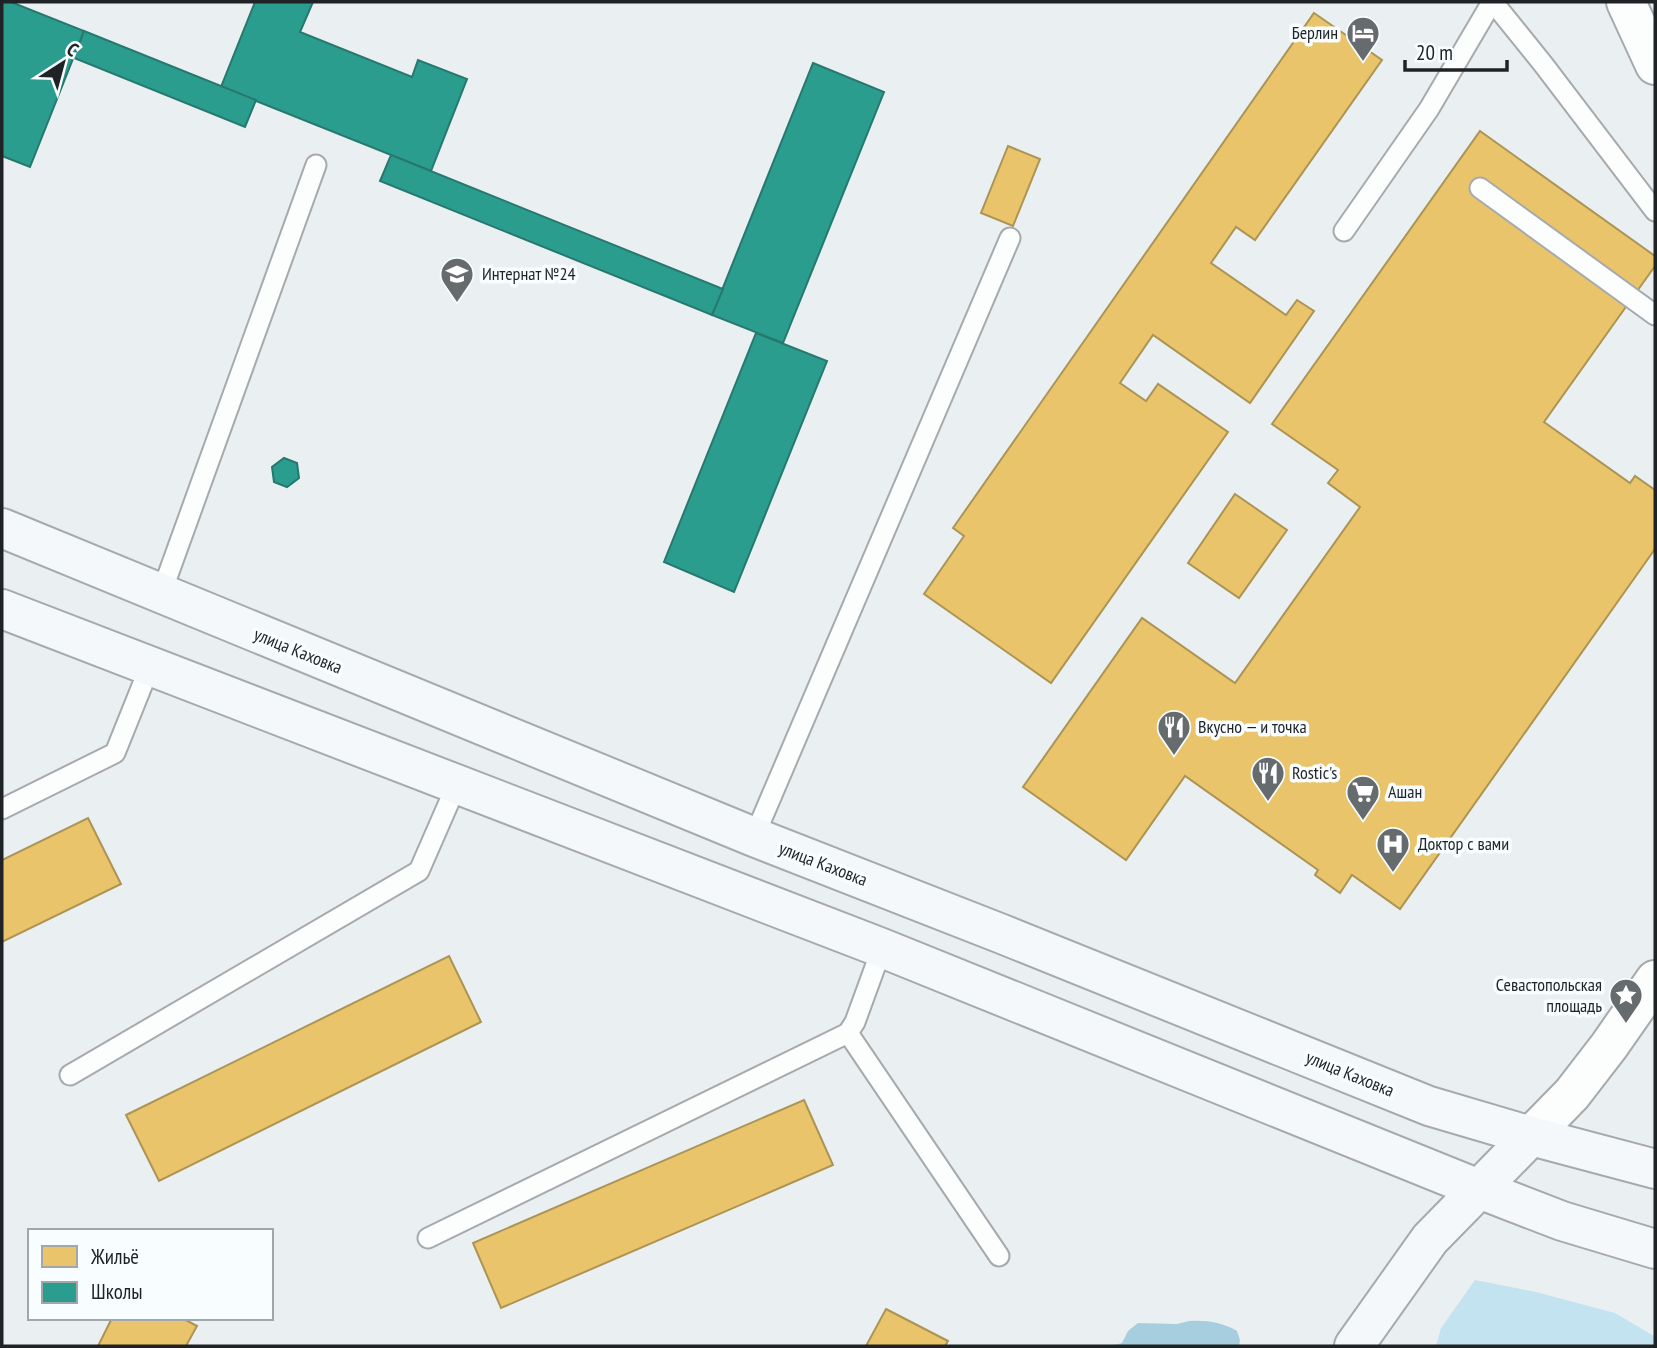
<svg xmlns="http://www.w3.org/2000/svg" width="1657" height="1348" font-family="'PT Sans Narrow',sans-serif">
	<rect width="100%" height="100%" fill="#eaf0f2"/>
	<path fill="#c4e3f1" d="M1475,1280L1536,1292L1615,1313L1654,1336L1655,1346H1436L1441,1328Z"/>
	<path fill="#a6cedf" d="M1189,1321C1206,1320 1222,1322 1237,1331L1240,1340L1239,1346H1111L1122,1343L1128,1331L1138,1323L1177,1324Z"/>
	<g fill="#e9c46a" stroke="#ac9455" stroke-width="2">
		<path d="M1314,13L1382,60L1255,240L1236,227L1211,263L1286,315L1297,300L1314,311L1250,403L1153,335L1120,383L1146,401L1158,384L1228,432L1051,683L924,594L964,536L953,528Z"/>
		<path d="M1480,131L1655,256V266L1544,422L1630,483L1635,476L1655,490V549L1400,909L1352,875L1340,893L1315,875L1318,870L1185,776L1126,860L1023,787L1142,618L1235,683L1360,507L1328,483L1338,470L1272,424Z"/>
		<path d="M1008,146L1040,159L1013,226L981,213Z"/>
		<path d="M1235,494L1287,530L1239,598L1188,563Z"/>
		<path d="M88,818L121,884L2,942V860Z"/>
		<path d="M449,956L481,1022L159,1181L126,1115Z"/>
		<path d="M804,1100L833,1165L501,1308L473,1243Z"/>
		<path d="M886,1309L948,1341L945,1346H866Z"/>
		<path d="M112,1318H182L197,1326L186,1346H98Z"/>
	</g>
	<g fill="#2a9d8f" stroke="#27786f" stroke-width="2">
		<path d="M2,2H11L84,31L30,167L2,156Z"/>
		<path d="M255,2H313L300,32L412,77L418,60L467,79L431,171L221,87Z"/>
		<path d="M84,31L256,100L245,127L74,58Z"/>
		<path d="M813,63L884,92L783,343L712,315Z"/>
		<path d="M391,155L723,289L712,315L380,181Z"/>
		<path d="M756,333L827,361L734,592L664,562Z"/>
		<path d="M284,458L297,463L299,478L287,487L274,482L272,467Z"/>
	</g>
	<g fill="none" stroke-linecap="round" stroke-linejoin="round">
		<defs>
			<g id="lane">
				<path d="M1493,2L1543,64L1655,211"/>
				<path d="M1480,188L1655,315"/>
				<path d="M1344,231L1429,109L1492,2"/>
				<path d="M161,594L316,165"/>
				<path d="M2,809L115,753L150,666"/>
				<path d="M754,837L1010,238"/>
				<path d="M848,1033L999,1256"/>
				<path d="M70,1075L419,871L457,784"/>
				<path d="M428,1238L848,1033L855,1022L882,948"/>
			</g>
			<g id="street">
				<path d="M1626,2L1655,65"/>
				<path d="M1531,1136L1572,1094L1609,1046L1655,980"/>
			</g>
			<g id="secondary">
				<path d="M2,528L754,837L1002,934L1429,1106L1531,1136L1655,1169"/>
				<path d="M2,609L882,948L1479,1189L1562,1221L1655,1249"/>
				<path d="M1354,1346L1430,1239L1531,1136"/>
			</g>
		</defs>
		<use href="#lane" stroke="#a6aaac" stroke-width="23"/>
		<use href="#street" stroke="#a6aaac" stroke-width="42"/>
		<use href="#secondary" stroke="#a6aaac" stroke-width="42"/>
		<use href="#lane" stroke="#fcfdfd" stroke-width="19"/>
		<use href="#street" stroke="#fcfdfd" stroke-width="38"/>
		<use href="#secondary" stroke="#f4f8fa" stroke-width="38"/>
	</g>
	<defs>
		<symbol id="hotel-pin" viewBox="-11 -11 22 30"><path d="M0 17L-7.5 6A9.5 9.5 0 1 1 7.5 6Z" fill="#666b6d" stroke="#f8fdff"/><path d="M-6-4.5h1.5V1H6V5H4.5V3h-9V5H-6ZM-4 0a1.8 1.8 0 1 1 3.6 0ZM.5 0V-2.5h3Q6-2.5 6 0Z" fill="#fff"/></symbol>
		<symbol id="school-pin" viewBox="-11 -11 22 30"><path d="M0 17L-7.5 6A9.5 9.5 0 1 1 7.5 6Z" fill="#666b6d" stroke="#f8fdff"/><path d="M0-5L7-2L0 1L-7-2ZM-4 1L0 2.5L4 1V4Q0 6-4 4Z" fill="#fff"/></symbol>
		<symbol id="restaurant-pin" viewBox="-11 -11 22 30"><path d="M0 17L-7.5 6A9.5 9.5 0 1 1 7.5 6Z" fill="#666b6d" stroke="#f8fdff"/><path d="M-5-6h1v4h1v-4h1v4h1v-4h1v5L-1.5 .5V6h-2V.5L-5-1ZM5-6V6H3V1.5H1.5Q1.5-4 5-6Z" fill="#fff"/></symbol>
		<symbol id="supermarket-pin" viewBox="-11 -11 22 30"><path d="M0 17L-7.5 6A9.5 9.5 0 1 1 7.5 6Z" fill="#666b6d" stroke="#f8fdff"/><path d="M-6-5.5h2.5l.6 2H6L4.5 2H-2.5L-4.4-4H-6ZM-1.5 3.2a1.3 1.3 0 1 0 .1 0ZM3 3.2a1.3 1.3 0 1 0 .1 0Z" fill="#fff"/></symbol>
		<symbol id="hospital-pin" viewBox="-11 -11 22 30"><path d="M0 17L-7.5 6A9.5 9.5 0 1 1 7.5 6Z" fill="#666b6d" stroke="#f8fdff"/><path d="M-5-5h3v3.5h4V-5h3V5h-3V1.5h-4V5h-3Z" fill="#fff"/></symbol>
		<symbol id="sight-pin" viewBox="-11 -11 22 30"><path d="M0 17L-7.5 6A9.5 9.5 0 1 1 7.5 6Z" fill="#666b6d" stroke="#f8fdff"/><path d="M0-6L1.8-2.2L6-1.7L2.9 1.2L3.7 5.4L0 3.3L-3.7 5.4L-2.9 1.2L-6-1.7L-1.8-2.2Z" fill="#fff"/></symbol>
	</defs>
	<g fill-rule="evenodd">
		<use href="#hotel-pin" x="1344" y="14" width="38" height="52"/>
		<use href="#school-pin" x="438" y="255" width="38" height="52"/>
		<use href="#restaurant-pin" x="1155" y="708" width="38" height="52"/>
		<use href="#restaurant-pin" x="1249" y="754" width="38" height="52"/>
		<use href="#supermarket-pin" x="1344" y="773" width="38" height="52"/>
		<use href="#hospital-pin" x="1374" y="825" width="38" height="52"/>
		<use href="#sight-pin" x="1607" y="976" width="38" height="52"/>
	</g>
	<g text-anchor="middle" stroke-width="7" stroke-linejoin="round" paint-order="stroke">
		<g font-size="18" fill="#1f2325" stroke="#f8fdff" text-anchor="start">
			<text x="1338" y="39" text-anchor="end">Берлин</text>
			<text x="482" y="280">Интернат №24</text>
			<text x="1198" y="733">Вкусно — и точка</text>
			<text x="1292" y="779">Rostic's</text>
			<text x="1388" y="798">Ашан</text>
			<text x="1418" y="850">Доктор с вами</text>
			<text x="1602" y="991" text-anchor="end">Севастопольская<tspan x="1602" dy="21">площадь</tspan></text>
		</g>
		<g font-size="18" fill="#1f2325" stroke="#f8fdff">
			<text transform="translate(298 651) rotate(22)" y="6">улица Каховка</text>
			<text transform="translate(823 864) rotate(21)" y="6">улица Каховка</text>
			<text transform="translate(1350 1074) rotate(22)" y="6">улица Каховка</text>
		</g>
	</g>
	<rect width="1657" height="1348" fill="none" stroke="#1f2325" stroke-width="7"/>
	<rect x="28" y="1229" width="245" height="91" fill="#f8fdff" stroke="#a1a6a8" stroke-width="2"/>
	<rect x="42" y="1246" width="35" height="21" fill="#e9c46a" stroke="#a1a6a8" stroke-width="2"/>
	<text x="91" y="1264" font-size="21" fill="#1f2325">Жильё</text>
	<rect x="42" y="1282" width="35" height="21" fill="#2a9d8f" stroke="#a1a6a8" stroke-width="2"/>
	<text x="91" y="1299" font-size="21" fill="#1f2325">Школы</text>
	<g transform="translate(63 63) rotate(36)" stroke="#f8fdff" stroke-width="5" paint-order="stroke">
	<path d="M0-5L12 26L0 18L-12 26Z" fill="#1f2325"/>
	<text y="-10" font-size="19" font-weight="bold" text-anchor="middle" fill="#1f2325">С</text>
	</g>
	<path d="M1405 60v10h102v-10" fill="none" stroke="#1f2325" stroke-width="3.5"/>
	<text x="1416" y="60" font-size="21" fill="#1f2325" stroke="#f8fdff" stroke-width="5" paint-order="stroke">20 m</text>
</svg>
